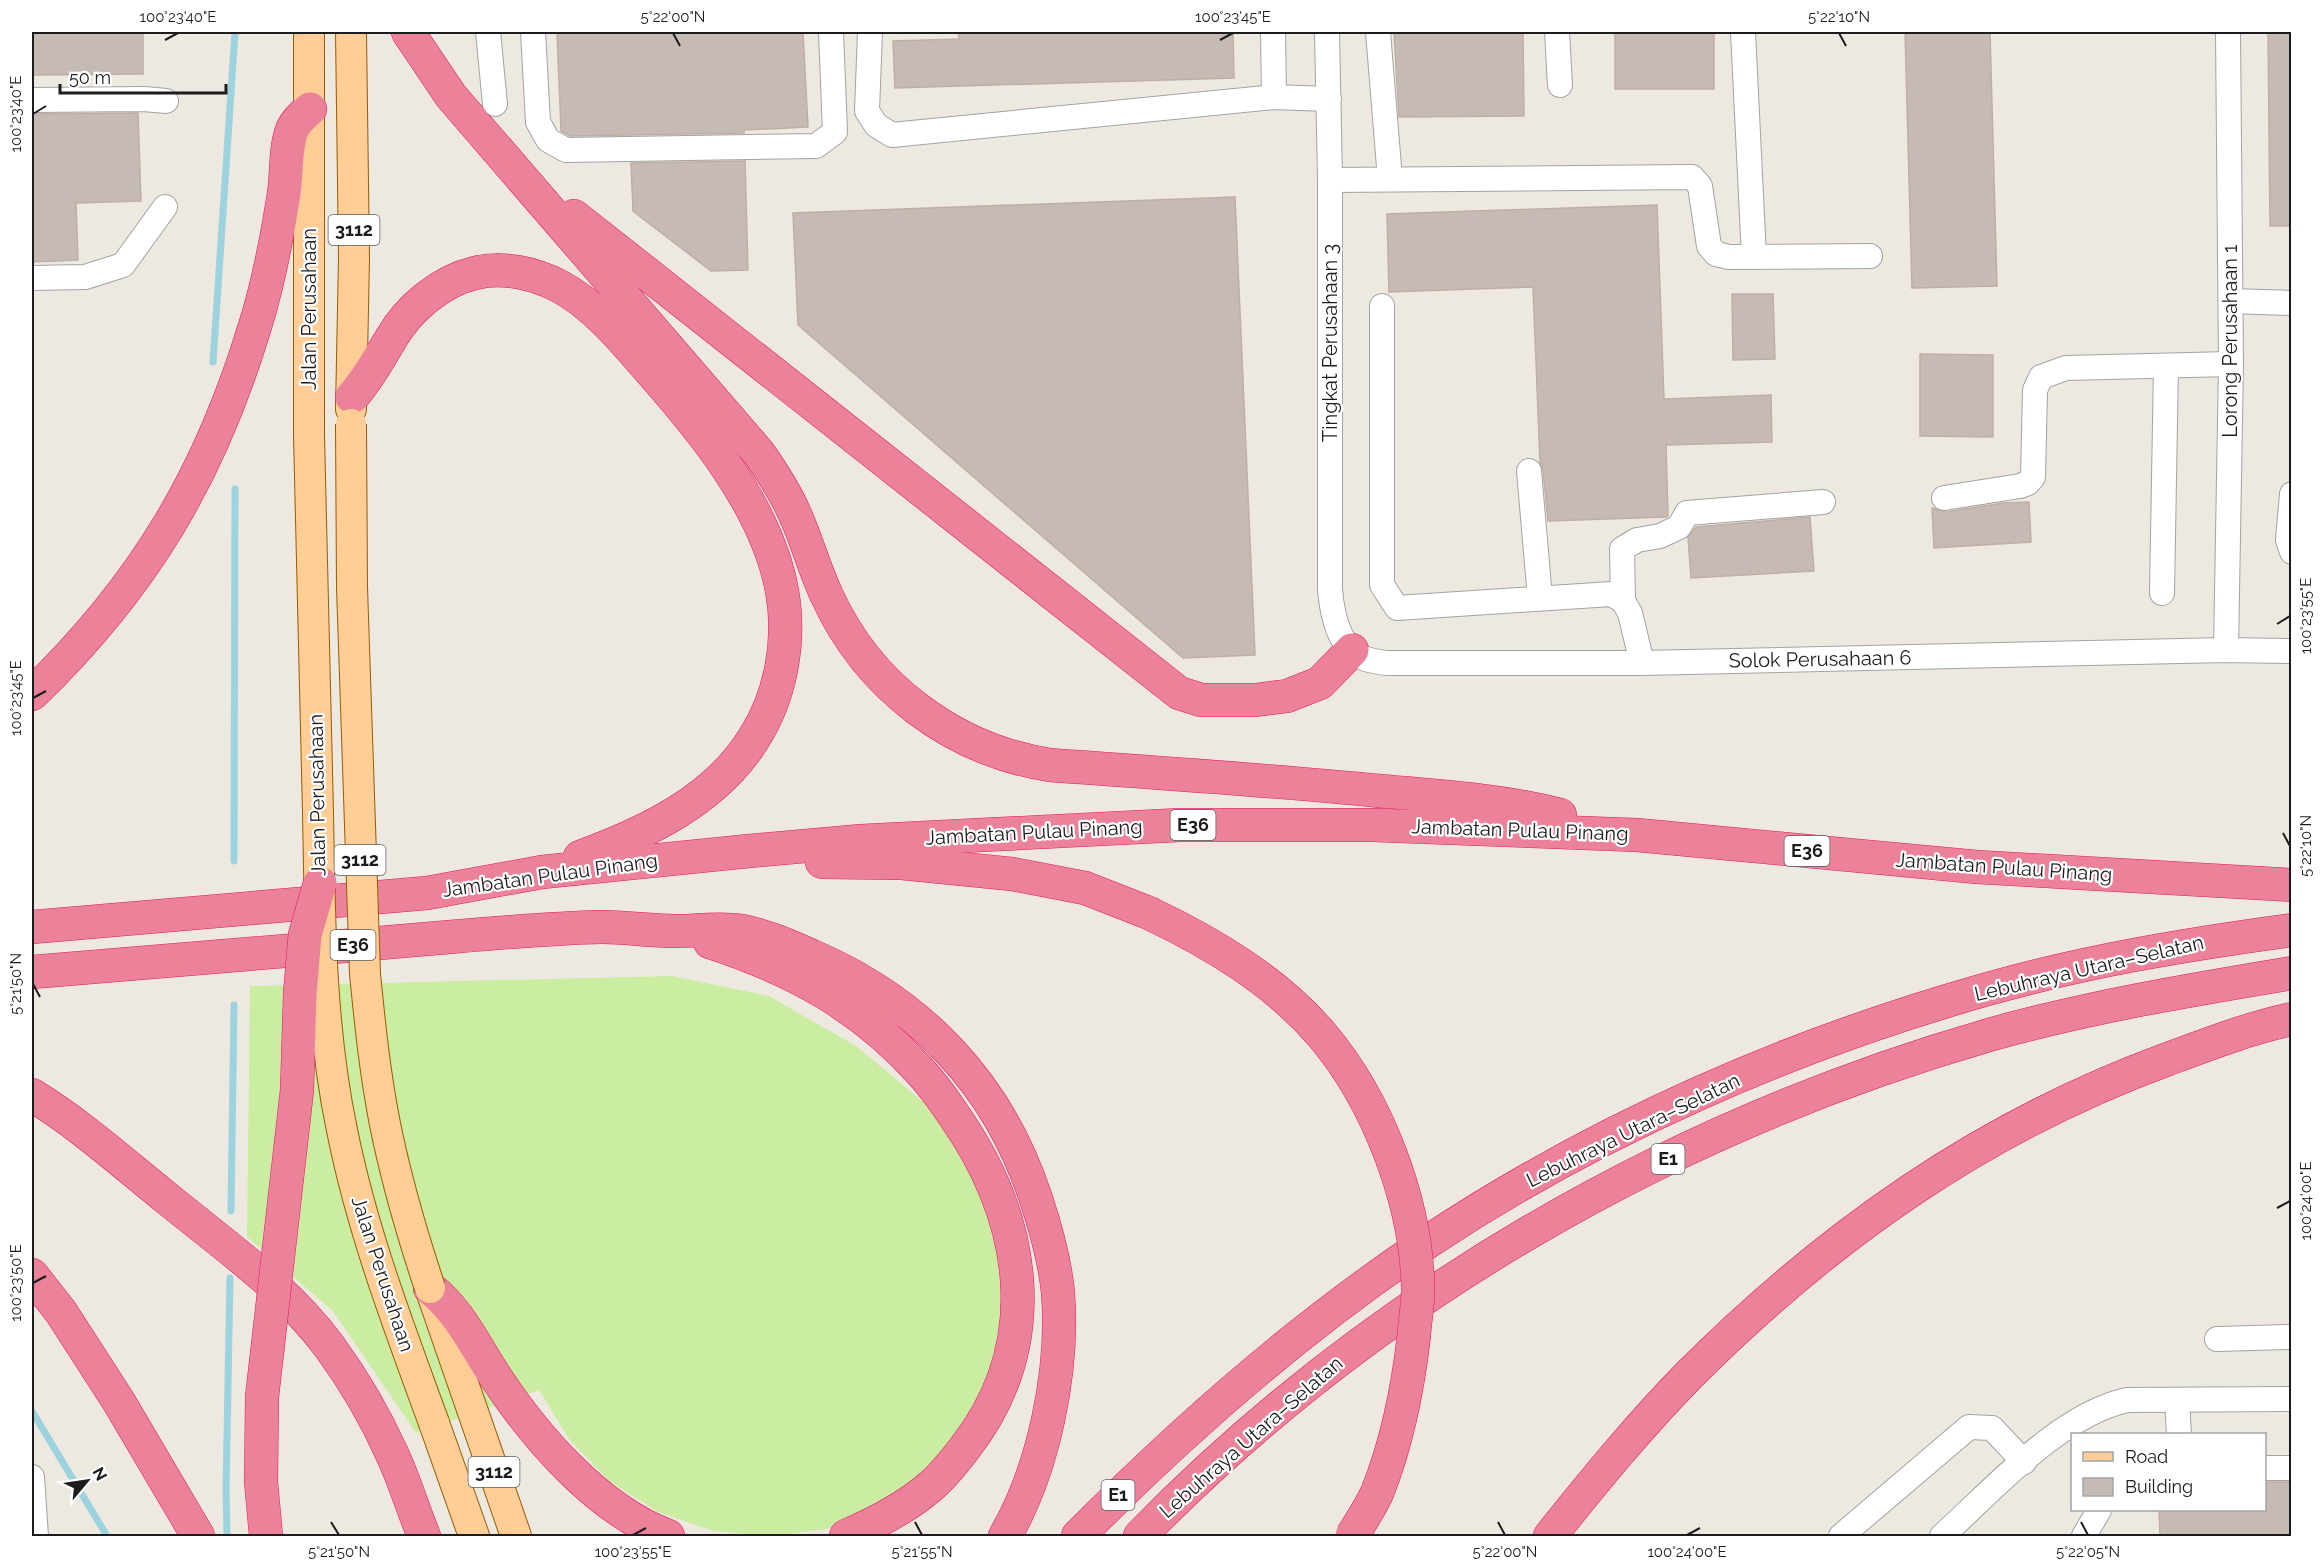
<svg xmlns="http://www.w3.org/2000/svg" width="2323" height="1568" font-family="Raleway,sans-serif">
	<rect width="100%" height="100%" fill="#eee9e0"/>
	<path fill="#caeda2" d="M672,976L769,996L856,1046L938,1114L998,1212L1010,1268L993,1382L928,1475L880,1508L827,1529L773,1536L713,1531L658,1512L609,1481L569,1439L539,1390L416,1433L333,1311L247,1237L250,986Z"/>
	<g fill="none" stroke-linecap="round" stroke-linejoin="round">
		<g stroke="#9dd3df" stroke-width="7">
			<path d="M213,362L235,32"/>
			<path d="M234,861L235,489"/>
			<path d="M231,1211L234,1005"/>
			<path d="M32,1411L107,1536"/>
			<path d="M227,1536L226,1489L230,1278"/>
		</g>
	</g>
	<g fill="#c6bbb4" stroke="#c1aea2" stroke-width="1.5">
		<path d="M32,32H143V74L32,75Z"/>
		<path d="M557,32H803L808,127L744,130V133L570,136L561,131Z"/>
		<path d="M958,32H1233L1234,78L895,88L893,41L959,39Z"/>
		<path d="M1394,32H1523L1524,116L1399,117Z"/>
		<rect x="1615" y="32" width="99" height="57"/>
		<path d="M1905,32H1990L1997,286L1912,288Z"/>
		<path d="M2268,32H2292V226H2270Z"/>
		<path d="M138,113L141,201L76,203L78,260L32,262V114Z"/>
		<path d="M745,161L748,270L711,271L633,211L631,163Z"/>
		<path d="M1235,197L1255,655L1183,658L798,325L793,213Z"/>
		<path d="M1657,205L1664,399L1771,395L1772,442L1666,445L1668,516L1666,517L1548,521L1543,470L1540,462L1533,287L1389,292L1387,214Z"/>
		<path d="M1732,294H1773L1775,359L1733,360Z"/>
		<path d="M1920,354L1993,355V437L1920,436Z"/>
		<path d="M2029,502L2031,542L1934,548L1932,508L1946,512L2003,503Z"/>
		<path d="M1810,517L1814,571L1691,578L1688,537L1696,527Z"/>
		<path d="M2265,1482H2292V1536H2160L2159,1509H2265Z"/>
	</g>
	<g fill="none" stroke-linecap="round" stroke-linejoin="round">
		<defs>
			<g id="minor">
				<path d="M488,32L495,104"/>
				<path d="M533,32L538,122L548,140L566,150L816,146L835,132L831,32"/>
				<path d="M870,32L867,111L876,125L892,135L1274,97L1329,99"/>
				<path d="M1273,32L1274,97"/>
				<path d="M1327,32L1330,180V589C1332,614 1339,650 1366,659C1372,661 1379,662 1386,663H1642L2226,650L2292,651"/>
				<path d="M1378,32L1390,179"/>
				<path d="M1557,32L1560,85"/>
				<path d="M1743,32L1754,257"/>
				<path d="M32,100L144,99L166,101"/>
				<path d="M1330,180L1692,177L1700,186L1709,246L1716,254L1729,257L1870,256"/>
				<path d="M32,278L85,277L123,265L165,207"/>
				<path d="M2231,301L2292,303"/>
				<path d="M1382,306V585L1397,608L1611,594L1623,601L1630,613L1642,663"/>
				<path d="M1529,471L1540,598"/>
				<path d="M2292,494L2288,540L2292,552"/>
				<path d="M1944,498L2020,486L2028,483L2033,477L2035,390L2041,377L2066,368L2231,364"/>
				<path d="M2162,593L2166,366"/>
				<path d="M1623,601L1622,549L1637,540L1660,536L1679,527L1687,513L1823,502"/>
				<path d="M2226,650L2231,364L2228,32"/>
				<path d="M2217,1339L2292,1337"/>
				<path d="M2177,1401L2179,1434"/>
				<path d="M2264,1468H2292"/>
				<path d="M32,1477L36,1536"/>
				<path d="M1841,1536L1969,1427L1992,1428L2024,1462"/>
				<path d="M1942,1536C1993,1490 2059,1415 2127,1400L2292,1399"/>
				<path d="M2084,1536L2099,1510"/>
			</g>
			<g id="major">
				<path d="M309,32V435"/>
				<path d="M351,32L354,258L351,409"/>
				<path d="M430,1288L516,1536"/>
				<path d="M434,1423L474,1536"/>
			</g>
			<g id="highway">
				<path d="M408,32L451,96L758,452C773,473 787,495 797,519C808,544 815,571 827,596C868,686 952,750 1050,765C1160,773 1270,780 1380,791C1440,796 1502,800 1560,815"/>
				<path d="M574,216L1179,693L1201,700H1256L1287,696L1320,683L1352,650"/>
				<path d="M352,397C369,378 379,358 392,337C409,308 441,281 475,273C502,266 534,273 559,286C593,304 621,337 646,366C701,428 767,507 782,591C791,640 781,696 754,738C716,800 646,833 580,857"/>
				<path d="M32,694C144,586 210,475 255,326C269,282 277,238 284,193C287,173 285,148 292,130C296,121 303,115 310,109"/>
				<path d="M822,862L902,863L1012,874L1085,888L1149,913"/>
				<path d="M32,927L427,893L542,872L749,851L861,841L1180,825H1373L1637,835L1977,867L2292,885"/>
				<path d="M710,942C793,969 861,1006 920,1071C932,1084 943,1099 953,1114C1026,1218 1047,1343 964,1449C954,1462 944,1475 931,1486C906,1508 876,1523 846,1536"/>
				<path d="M32,972C175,961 318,948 461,936C508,932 554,928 602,927C626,927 651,931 676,931C698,931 720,927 742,931C767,936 789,946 812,956C921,1003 999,1085 1036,1199C1046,1229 1055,1261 1058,1293C1064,1370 1044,1469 1005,1536"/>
				<path d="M32,1095C81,1125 124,1164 169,1200C224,1245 286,1288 329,1346C354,1380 376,1418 393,1456C405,1482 413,1510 424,1536"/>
				<path d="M32,1275L61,1312L119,1402L198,1536"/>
				<path d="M430,1288C460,1312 474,1344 495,1376C535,1437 598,1510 668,1536"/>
				<path d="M1078,1536C1185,1428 1301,1326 1429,1241C1598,1129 1790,1045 1984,990C2085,961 2189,944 2292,930"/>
				<path d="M1140,1536C1372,1298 1670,1127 1989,1035C2088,1007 2190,990 2292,973"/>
				<path d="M1550,1536C1594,1481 1639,1426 1689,1375C1828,1236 1982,1127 2168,1059C2208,1044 2250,1028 2292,1019"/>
			</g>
		</defs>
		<use href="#minor" stroke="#a3a3a3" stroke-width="26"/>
		<use href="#major" stroke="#945d00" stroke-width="32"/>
		<use href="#highway" stroke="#e21865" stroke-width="34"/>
		<use href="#minor" stroke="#fff" stroke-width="24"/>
		<use href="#major" stroke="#ffcd95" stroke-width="30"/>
		<use href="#highway" stroke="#ec829a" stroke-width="33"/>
		<defs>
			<g id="major-bridge">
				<path d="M351,424L352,587L365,974C370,1024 375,1074 385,1124C396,1179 412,1234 430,1288"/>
				<path d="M309,435C312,561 315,687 318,813C320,919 320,1026 342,1130C362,1231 399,1327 434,1423"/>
			</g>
			<g id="highway-bridge">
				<path d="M1149,913C1212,943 1276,981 1322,1035C1378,1101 1417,1203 1418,1290C1418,1304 1415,1320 1414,1335C1408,1388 1397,1443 1377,1493C1370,1508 1360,1523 1352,1536"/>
				<path d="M266,1536L261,1482L262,1397L297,1090L300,993L305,935L320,883"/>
			</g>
		</defs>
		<use href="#major-bridge" stroke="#945d00" stroke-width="32" stroke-linecap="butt"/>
		<use href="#highway-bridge" stroke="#e21865" stroke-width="34" stroke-linecap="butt"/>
		<use href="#major-bridge" stroke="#ffcd95" stroke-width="30"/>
		<use href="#highway-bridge" stroke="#ec829a" stroke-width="33"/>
	</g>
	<path fill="none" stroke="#1c1c1c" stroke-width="2" d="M673,33L680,46M1839,33L1846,46M165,40L178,33M1220,40L1233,33M33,114L46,106M2277,624L2290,616M33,698L46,691M2283,833L2290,846M33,984L40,997M2277,1208L2290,1201M33,1283L46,1276M331,1522L339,1535M915,1522L922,1535M1498,1522L1505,1535M2081,1522L2088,1535M633,1535L646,1528M1687,1535L1700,1528"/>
	<g text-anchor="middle" stroke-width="4.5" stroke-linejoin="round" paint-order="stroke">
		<g fill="#fff" stroke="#606060" stroke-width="1.5">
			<rect x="328.5" y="215" width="51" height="30" rx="4.5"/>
			<rect x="1170.5" y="810" width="45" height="30" rx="4.5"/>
			<rect x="1784.5" y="836" width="45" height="30" rx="4.5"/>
			<rect x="334.5" y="845" width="51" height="30" rx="4.5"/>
			<rect x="330.5" y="930" width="45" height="30" rx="4.5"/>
			<rect x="1651.5" y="1144" width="33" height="30" rx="4.5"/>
			<rect x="468.5" y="1457" width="51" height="30" rx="4.5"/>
			<rect x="1101.5" y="1480" width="33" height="30" rx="4.5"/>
		</g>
		<g font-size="18" font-weight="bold" fill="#1c1c1c">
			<text x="354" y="236">3112</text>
			<text x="1193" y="831">E36</text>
			<text x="1807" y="857">E36</text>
			<text x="360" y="866">3112</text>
			<text x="353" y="951">E36</text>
			<text x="1668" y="1165">E1</text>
			<text x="494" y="1478">3112</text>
			<text x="1118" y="1501">E1</text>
		</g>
		<g font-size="20" fill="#1c1c1c" stroke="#fff">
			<text transform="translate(309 309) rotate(-90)" y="7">Jalan Perusahaan</text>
			<text transform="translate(2230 341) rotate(-90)" y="7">Lorong Perusahaan 1</text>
			<text transform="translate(1330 343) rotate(-90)" y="7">Tingkat Perusahaan 3</text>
			<text transform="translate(1820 659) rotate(-1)" y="7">Solok Perusahaan 6</text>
			<text transform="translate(317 795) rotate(-91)" y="7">Jalan Perusahaan</text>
			<text transform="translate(1520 830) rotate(2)" y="7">Jambatan Pulau Pinang</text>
			<text transform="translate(1034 832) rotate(-3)" y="7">Jambatan Pulau Pinang</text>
			<text transform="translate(2004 867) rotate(4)" y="7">Jambatan Pulau Pinang</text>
			<text transform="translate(550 875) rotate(-8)" y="7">Jambatan Pulau Pinang</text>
			<text transform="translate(2089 968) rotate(-13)" y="7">Lebuhraya Utara–Selatan</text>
			<text transform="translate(1633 1130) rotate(-26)" y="7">Lebuhraya Utara–Selatan</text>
			<text transform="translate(383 1274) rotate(72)" y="7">Jalan Perusahaan</text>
			<text transform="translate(1251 1437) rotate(-41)" y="7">Lebuhraya Utara–Selatan</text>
		</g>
	</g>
	<rect width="2323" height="1568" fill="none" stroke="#ffffff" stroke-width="66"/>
	<rect x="2071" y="1433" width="195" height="78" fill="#ffffff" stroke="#a4a4a4" stroke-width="1.5"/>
	<rect x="2083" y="1452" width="30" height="9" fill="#ffcd95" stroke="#a4a4a4" stroke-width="1.5"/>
	<text x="2125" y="1463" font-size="18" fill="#1c1c1c">Road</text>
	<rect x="2083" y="1478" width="30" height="18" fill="#c6bbb4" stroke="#a4a4a4" stroke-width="1.5"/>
	<text x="2125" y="1493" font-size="18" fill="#1c1c1c">Building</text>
	<g transform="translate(87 1481) rotate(61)" stroke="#ffffff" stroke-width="4.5" paint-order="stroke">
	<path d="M0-4.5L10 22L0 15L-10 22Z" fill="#1c1c1c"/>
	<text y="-9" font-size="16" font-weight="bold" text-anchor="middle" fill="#1c1c1c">N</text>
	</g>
	<path d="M60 84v9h166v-9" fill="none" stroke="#1c1c1c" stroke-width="3"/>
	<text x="69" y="84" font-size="18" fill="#1c1c1c" stroke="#ffffff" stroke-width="4.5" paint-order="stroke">50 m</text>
	<rect x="33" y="33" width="2257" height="1502" fill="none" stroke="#1c1c1c" stroke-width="2"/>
	<g font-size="15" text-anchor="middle" fill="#1c1c1c">
		<text x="178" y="22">100°23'40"E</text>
		<text x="673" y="22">5°22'00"N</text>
		<text x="1233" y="22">100°23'45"E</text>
		<text x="1839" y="22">5°22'10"N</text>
		<text transform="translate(16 114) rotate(-90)" y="5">100°23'40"E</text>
		<text transform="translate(2306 616) rotate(-90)" y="5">100°23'55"E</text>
		<text transform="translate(16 698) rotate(-90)" y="5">100°23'45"E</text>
		<text transform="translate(2306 846) rotate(-90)" y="5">5°22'10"N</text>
		<text transform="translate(16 984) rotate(-90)" y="5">5°21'50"N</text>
		<text transform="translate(2306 1201) rotate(-90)" y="5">100°24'00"E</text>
		<text transform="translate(16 1283) rotate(-90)" y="5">100°23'50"E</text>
		<text x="339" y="1557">5°21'50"N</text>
		<text x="633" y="1557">100°23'55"E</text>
		<text x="922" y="1557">5°21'55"N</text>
		<text x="1505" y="1557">5°22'00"N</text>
		<text x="1687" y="1557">100°24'00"E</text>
		<text x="2088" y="1557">5°22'05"N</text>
	</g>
</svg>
